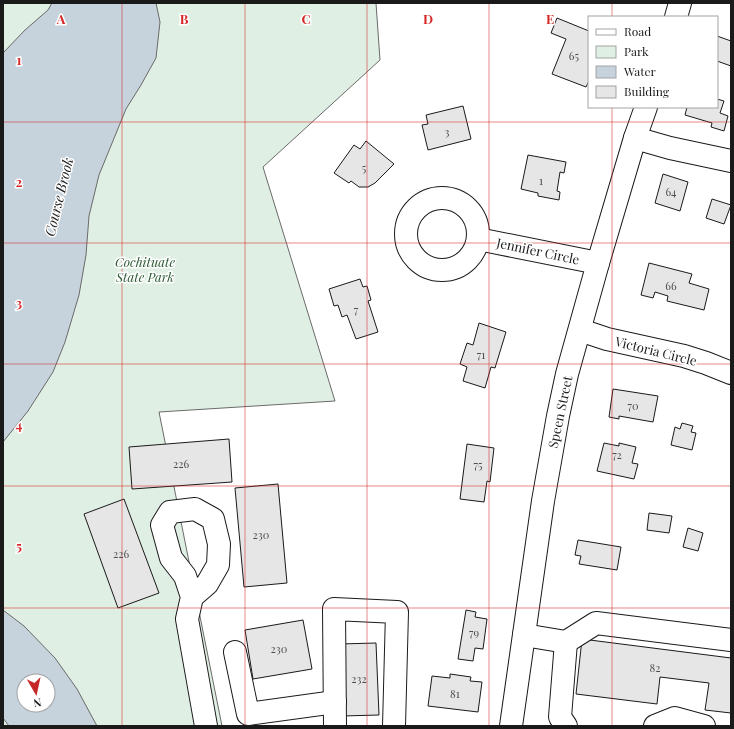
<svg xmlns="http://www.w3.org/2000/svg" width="734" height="729" font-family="'Playfair Display',serif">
	<rect width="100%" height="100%" fill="#fff"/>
	<path fill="#e0efe3" stroke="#6a6a6a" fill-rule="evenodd" d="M3,3H376L380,60L263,167L335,401L159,412L222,726H3ZM24,681H48V705H24Z"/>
	<g fill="#c6d2dc" stroke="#6a6a6a" fill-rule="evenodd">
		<path d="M52,3H156L160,22L156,58L141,85L126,109L99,175L89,216L86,255L79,295L65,342L53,372L28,411L3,442V53L25,30L48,10Z"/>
		<path d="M3,610L24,626L55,658L77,689L97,726H9L3,718ZM24,681H48V705H24Z"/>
	</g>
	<g fill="#e6e6e6" stroke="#1a1a1a">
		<path d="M557,18L589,31V81L586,87L552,74L566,39L551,33Z"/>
		<path d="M717,36L731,41V66L717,61Z"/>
		<path d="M717,99L724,101L720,113L728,116L724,131L711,127L712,123L685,115L687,107H717Z"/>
		<path d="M463,106L471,139L428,150L422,125L428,124L426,115Z"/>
		<path d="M366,141L394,164L375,183L368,187H359L351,181L349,183L334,173L354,145L360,149Z"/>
		<path d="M528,155L566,162L564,173L560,172L557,191L560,192L559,200L538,196V193L521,189Z"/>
		<path d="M663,174L688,182L680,211L655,203Z"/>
		<path d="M712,199L731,205L724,224L706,218Z"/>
		<path d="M649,263L692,274L689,283L709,289L704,310L667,301L668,296L655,292L653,298L641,295Z"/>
		<path d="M360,279L363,287L367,286L371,300L368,301L378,332L356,339L347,315L342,317L338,305L334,306L329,289Z"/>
		<path d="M479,323L506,332L495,368L491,367L485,388L463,381L467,367L460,364L467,343L473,345Z"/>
		<path d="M613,389L658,396L653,422L619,416V419L609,417Z"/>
		<path d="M682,423L693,426L691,432L696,433L692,450L671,445L675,427L680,429Z"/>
		<path d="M229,439L232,482L132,489L129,447Z"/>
		<path d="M604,443L619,446V443L636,447L632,463L638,464L634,479L597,471Z"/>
		<path d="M467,444L494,448L490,482L487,481L484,502L460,499Z"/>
		<path d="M278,484L287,583L244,587L235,488Z"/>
		<path d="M124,499L159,593L118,608L84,514Z"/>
		<path d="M649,513L672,516L669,533L647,530Z"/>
		<path d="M688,528L703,533L698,551L683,547Z"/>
		<path d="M578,540L621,547L617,570L579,564L581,556L575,555Z"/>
		<path d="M466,610L476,612L475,617L487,619L483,649L475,648L473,661L458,659Z"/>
		<path d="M303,620L312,669L253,679L245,630Z"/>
		<path d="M582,639L731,658V713L705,710L709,683L660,677L657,704L576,694Z"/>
		<path d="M376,643L379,715L342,716L339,644Z"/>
		<path d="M450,674L471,677L470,681L482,682L478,712L428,706L432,676L450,678Z"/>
	</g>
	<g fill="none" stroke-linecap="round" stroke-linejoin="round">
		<defs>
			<g id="minor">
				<path d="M676,17L680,3"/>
				<path d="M635,138L670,148L731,161"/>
				<circle cx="442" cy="234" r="36"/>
				<path d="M478,239L598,263"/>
				<path d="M580,330L607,339L684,356L706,363L731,373"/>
				<path d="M192,597L207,584L218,565L219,544L213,519L195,509L170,512L162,525L171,558L185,576L192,597L187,619L206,726"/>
				<path d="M524,635L566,642L596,623L731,640"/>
				<path d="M235,652L248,714L335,702"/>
				<path d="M335,726L334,609L397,612L394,726"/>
				<path d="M511,726L543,501L558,416L567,374L598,263L635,138L646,107"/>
				<path d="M566,726L560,717L566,642"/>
				<path d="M655,726L675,718L704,726"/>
			</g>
		</defs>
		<use href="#minor" stroke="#1a1a1a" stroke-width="24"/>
		<use href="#minor" stroke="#fff" stroke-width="22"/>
	</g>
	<path fill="none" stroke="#d62828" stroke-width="1" stroke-opacity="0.55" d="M122,3V726M245,3V726M367,3V726M489,3V726M612,3V17M612,107V726M3,122H731M3,243H731M3,364H731M3,486H731M3,608H731"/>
	<g text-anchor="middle" stroke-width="3" stroke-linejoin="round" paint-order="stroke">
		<g font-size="11" fill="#4d4d4d">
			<text x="574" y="60">65</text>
			<text x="447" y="136">3</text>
			<text x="364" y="172">5</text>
			<text x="541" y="185">1</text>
			<text x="671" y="196">64</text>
			<text x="671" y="290">66</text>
			<text x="356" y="314">7</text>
			<text x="481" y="359">71</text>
			<text x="633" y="410">70</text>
			<text x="617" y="459">72</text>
			<text x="181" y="468">226</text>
			<text x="478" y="469">75</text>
			<text x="261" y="539">230</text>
			<text x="121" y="558">226</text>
			<text x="474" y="637">79</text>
			<text x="279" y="653">230</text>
			<text x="655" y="672">82</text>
			<text x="359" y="683">232</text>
			<text x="455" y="698">81</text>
		</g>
		<g font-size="13" fill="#1a1a1a" stroke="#fff">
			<text transform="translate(538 251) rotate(12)" y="5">Jennifer Circle</text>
			<text transform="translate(656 351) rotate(14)" y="5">Victoria Circle</text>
			<text transform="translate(560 412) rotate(-78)" y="5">Speen Street</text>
		</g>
		<g font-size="13" font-style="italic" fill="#2b5a34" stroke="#fff">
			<text x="145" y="267">Cochituate<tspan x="145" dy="15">State Park</tspan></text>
		</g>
		<g font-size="14" font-style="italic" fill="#1a1a1a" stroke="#fff">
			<text transform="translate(59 197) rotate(-76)" y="5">Course Brook</text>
		</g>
	</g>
	<g font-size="13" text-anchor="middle" font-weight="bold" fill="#d62828" stroke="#fff" stroke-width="3" stroke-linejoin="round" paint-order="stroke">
		<text x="61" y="24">A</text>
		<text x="184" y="24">B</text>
		<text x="306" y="24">C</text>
		<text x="428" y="24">D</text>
		<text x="550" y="24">E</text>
		<text x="19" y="65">1</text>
		<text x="19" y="187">2</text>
		<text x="19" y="308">3</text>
		<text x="19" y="430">4</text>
		<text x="19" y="551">5</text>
	</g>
	<rect width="734" height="729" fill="none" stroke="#1a1a1a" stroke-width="8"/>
	<rect x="588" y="16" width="130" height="92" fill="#ffffff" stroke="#a3a3a3"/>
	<rect x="596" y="29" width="20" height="6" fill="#ffffff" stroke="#a3a3a3"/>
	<text x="624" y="36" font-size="12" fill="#1a1a1a">Road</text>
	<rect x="596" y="46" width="20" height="12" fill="#e0efe3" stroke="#a3a3a3"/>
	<text x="624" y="56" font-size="12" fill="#1a1a1a">Park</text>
	<rect x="596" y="66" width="20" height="12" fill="#c6d2dc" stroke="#a3a3a3"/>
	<text x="624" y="76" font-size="12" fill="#1a1a1a">Water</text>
	<rect x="596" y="86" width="20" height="12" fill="#e6e6e6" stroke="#a3a3a3"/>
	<text x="624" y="96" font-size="12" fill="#1a1a1a">Building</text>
	<g transform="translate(36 693) rotate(171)"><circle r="19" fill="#ffffff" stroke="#a3a3a3"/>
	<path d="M0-3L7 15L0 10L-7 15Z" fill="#c62828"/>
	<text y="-6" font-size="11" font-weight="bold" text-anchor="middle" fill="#1a1a1a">N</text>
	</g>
</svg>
